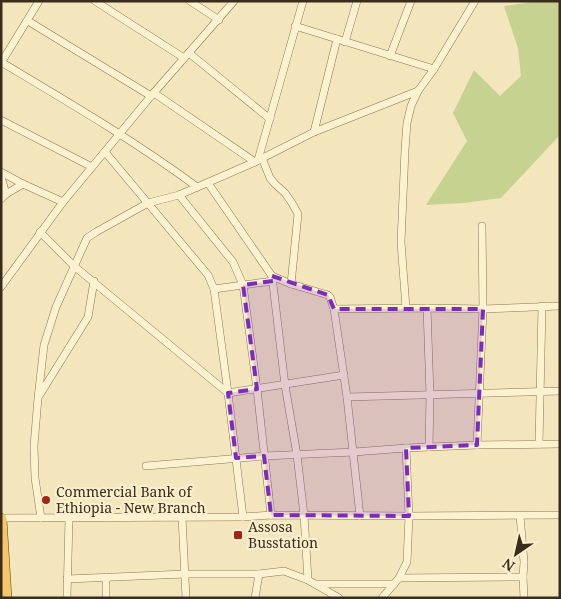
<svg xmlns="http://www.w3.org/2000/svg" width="561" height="599" font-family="'Noto Serif',serif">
	<rect width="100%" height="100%" fill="#f3e6bc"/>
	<path fill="#c6d28f" d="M538,1H560V135L501,198L464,203L426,205L467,141L453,113L474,70L500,96L521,76L518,48L504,6Z"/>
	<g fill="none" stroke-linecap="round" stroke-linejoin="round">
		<defs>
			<g id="minor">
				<path d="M95,1L184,58"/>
				<path d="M190,1L219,20"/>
				<path d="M28,21L151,96"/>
				<path d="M295,26L434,69"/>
				<path d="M345,42L357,1"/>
				<path d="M189,53L270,119"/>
				<path d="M390,56L411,1"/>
				<path d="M1,62C68,102 135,141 197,187"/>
				<path d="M1,63L39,1"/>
				<path d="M154,93L255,162"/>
				<path d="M1,120L92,167"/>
				<path d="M314,132L337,39"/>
				<path d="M105,152L208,275L214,289L228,393L243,517"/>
				<path d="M262,158L270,178L275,184L285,193L292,203L298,214L291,284"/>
				<path d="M258,160L303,1"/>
				<path d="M1,172L23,184L63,202"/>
				<path d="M1,177L6,194L1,199"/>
				<path d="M208,183L272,276L285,385L297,455L304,515L308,580"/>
				<path d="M6,194L23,184"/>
				<path d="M179,195L233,262L243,285L257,389L271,515"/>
				<path d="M40,232L74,266L228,393L344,375"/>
				<path d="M272,276L291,284L328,295L330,297L334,309L427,308L483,309L560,306"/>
				<path d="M1,287L63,202L151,96L234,1"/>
				<path d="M214,289L273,281"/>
				<path d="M406,308L401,242L405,150L407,123L411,106L418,91"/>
				<path d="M427,308L430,395L429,447"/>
				<path d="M334,309L347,397L360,516"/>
				<path d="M39,396L88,317L94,281"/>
				<path d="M347,397L560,391"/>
				<path d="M539,444L542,306"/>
				<path d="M477,445L483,309L482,226"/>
				<path d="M146,466L264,456L354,452L406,448L477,445L560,444"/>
				<path d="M520,516L524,562L523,577L524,598"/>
				<path d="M182,517L186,598"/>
				<path d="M1,518L243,517L271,515L409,516L560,515"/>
				<path d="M41,518L35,478L34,446L38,398L44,345L56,307L87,238L96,232L148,203L179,195L255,162L314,132L418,91L434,69L475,1"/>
				<path d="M106,577V598"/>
				<path d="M399,578L523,577"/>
				<path d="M67,579L185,574H259L284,571L308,580L339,598"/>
				<path d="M317,584H394"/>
				<path d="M67,598L69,519"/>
				<path d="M255,598L259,574"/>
				<path d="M382,598L399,578L407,562L409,516L406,448"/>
			</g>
			<path id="trunk" d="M1,519L6,598"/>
		</defs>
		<use href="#minor" stroke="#8c7554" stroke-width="8"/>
		<use href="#trunk" stroke="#594229" stroke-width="12"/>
		<use href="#minor" stroke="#fdf2d0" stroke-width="7"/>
		<use href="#trunk" stroke="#f4c668" stroke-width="11"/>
	</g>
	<path fill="#7b2cbf" fill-opacity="0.2" stroke="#7b2cbf" stroke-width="4" stroke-dasharray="10 6" stroke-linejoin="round" d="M272,276L328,295L334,309H483L477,445L406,448L409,516L271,515L264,456L236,458L228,393L257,389L243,285L273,281Z"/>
	<g fill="#a2241d" stroke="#f9efcd" stroke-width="2">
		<circle cx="46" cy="500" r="5"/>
		<rect x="233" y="530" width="10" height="10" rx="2.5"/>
	</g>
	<g text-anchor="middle" stroke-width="4.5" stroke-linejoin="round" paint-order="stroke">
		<g font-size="14" fill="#3a2b1a" stroke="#f9efcd" text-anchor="start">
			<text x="56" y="497">Commercial Bank of<tspan x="56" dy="16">Ethiopia - New Branch</tspan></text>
			<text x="248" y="532">Assosa<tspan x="248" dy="16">Busstation</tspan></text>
		</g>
	</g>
	<rect width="561" height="599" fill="none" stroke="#3a2b1a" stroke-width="5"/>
	<g transform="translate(516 554) rotate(214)" stroke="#f9efcd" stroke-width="4" paint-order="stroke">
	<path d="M0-4L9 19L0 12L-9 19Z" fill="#3a2b1a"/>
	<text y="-8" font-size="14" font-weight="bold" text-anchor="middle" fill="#3a2b1a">N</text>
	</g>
</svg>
